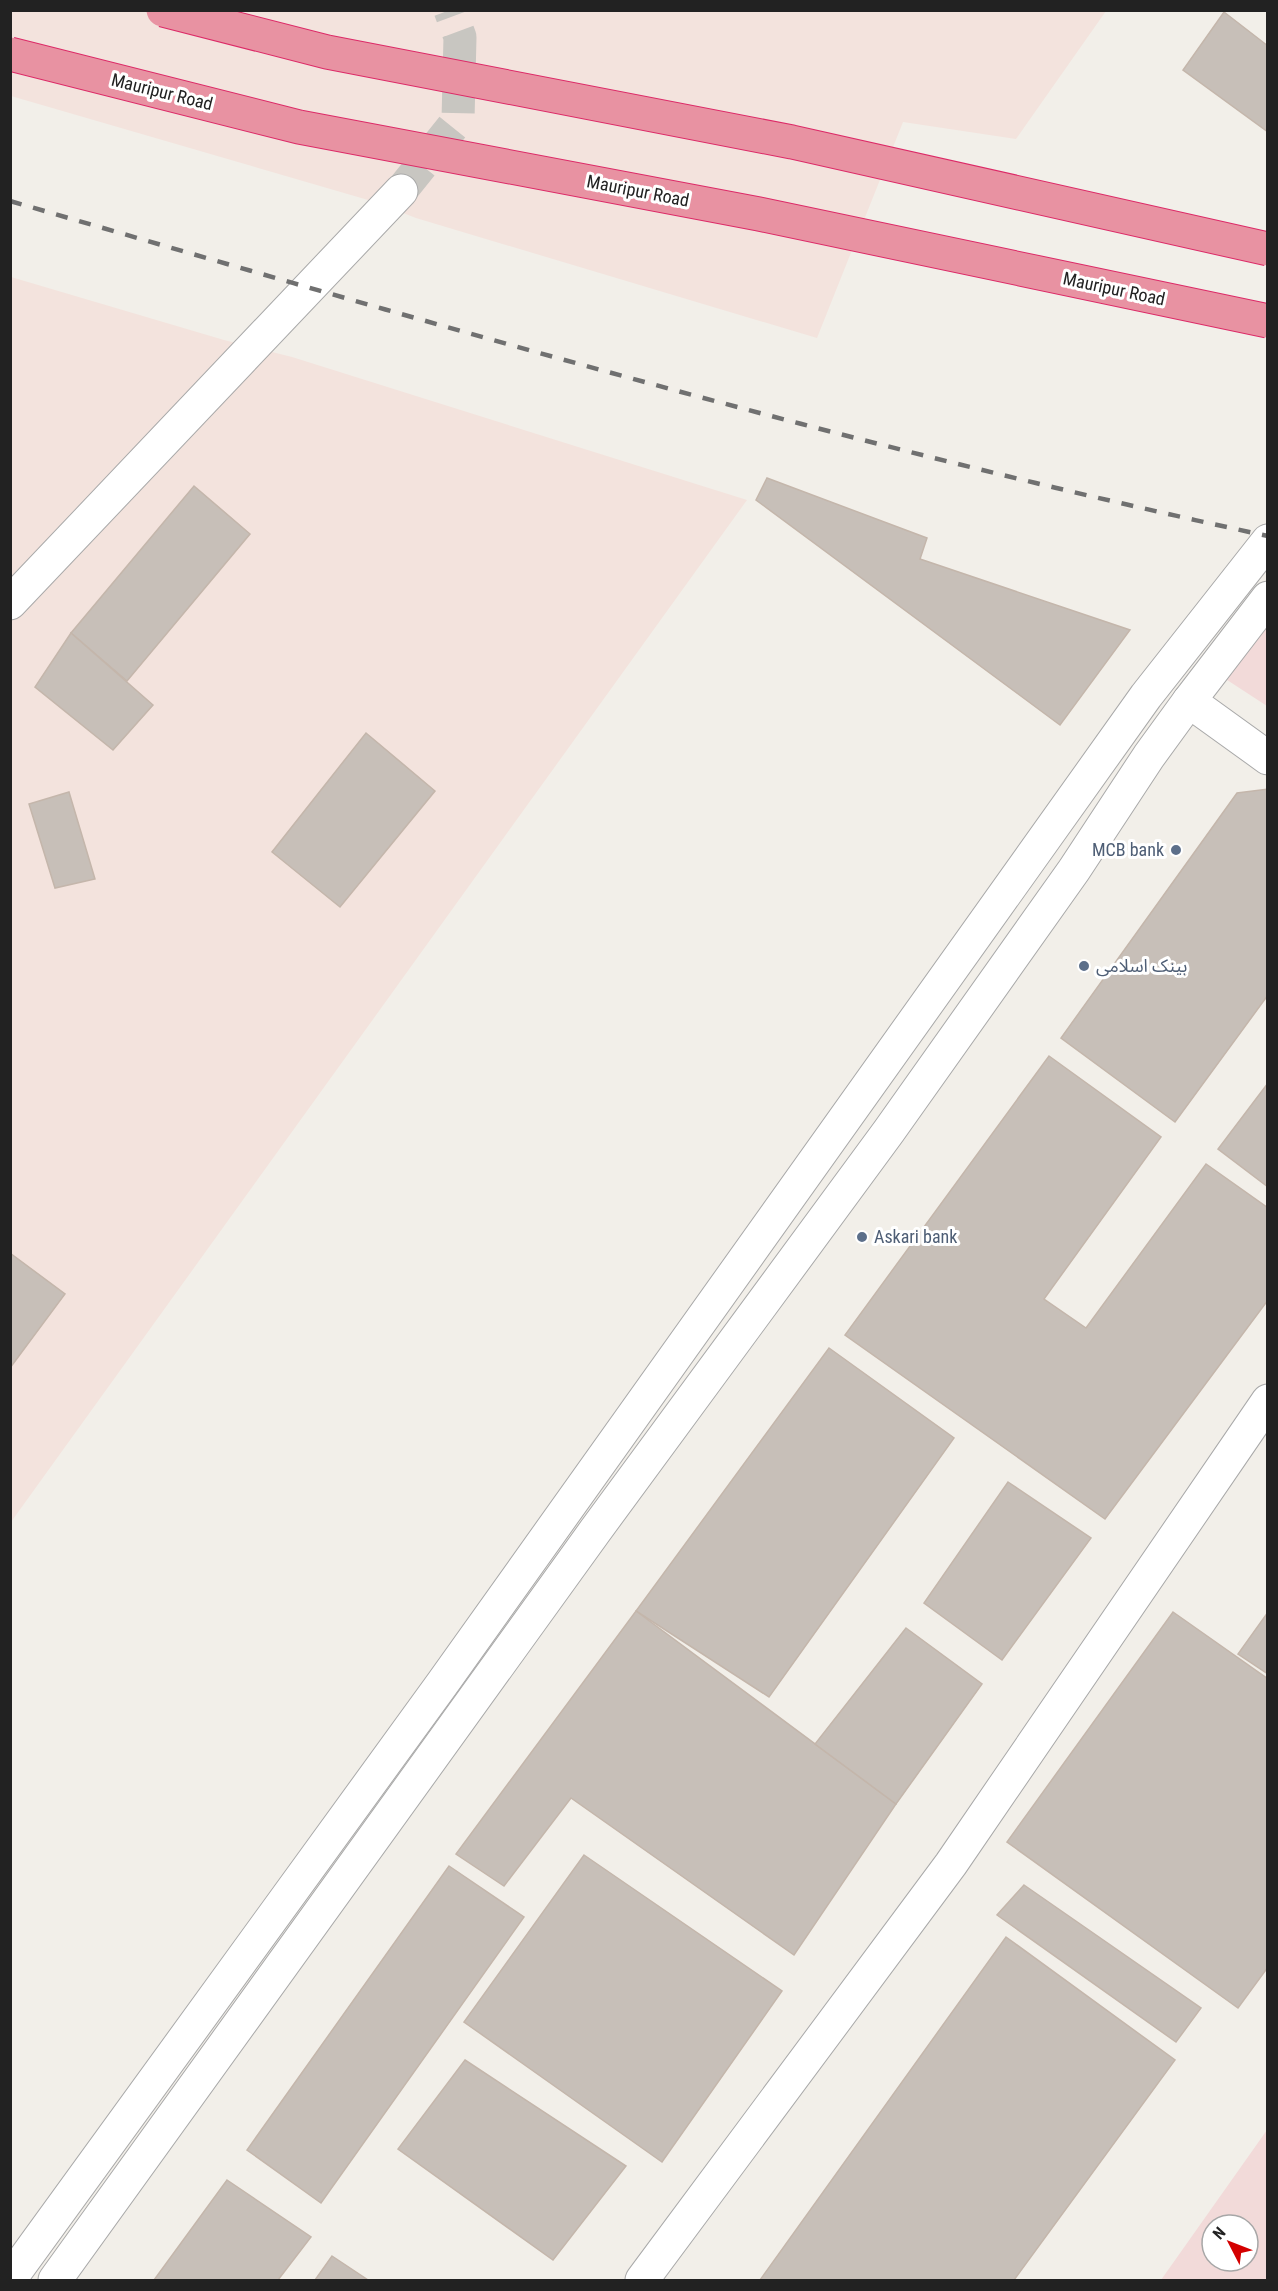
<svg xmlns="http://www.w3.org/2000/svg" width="1278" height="2291" font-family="'Roboto Condensed','Noto Sans Arabic',sans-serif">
	<rect width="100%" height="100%" fill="#f2efe9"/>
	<g fill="#f2dad9" fill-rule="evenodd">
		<path d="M1267,611V706L1221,676Z"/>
		<path d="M1267,2130V2280H1161ZM1212,2225H1248V2261H1212Z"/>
	</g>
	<g fill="#f3e3dd">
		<path d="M10,11H1106L1016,139L903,122L817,338L416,218L375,202L11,96Z"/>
		<path d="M11,277L224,340L292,357L747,500L11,1522Z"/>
	</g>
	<g fill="#c7bfb8" stroke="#c4b6ab" stroke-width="1.5">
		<path d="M1224,12L1268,46V132L1183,70Z"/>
		<path d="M767,478L927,538L920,559L1130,630L1060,725L756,500Z"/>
		<path d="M194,486L250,534L127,681L71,633Z"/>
		<path d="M71,633L153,705L113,750L35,687Z"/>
		<path d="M366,733L435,791L340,907L272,852Z"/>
		<path d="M1268,789V995L1175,1122L1061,1038L1237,793Z"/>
		<path d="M69,792L95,879L55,888L29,804Z"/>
		<path d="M1049,1056L1161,1137L1044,1299L1086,1328L1206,1164L1268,1208V1300L1105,1519L845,1335Z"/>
		<path d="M1268,1083V1187L1218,1149Z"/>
		<path d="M10,1253L65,1294L10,1368Z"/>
		<path d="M829,1348L954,1438L769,1697L636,1611Z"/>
		<path d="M1008,1482L1091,1538L1002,1660L924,1603Z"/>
		<path d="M636,1611L896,1804L794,1955L571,1798L504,1886L456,1854Z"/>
		<path d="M1173,1612L1268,1679V1967L1238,2008L1007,1842Z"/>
		<path d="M1268,1612V1674L1238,1654Z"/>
		<path d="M906,1628L982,1684L896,1804L815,1744Z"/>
		<path d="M584,1855L782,1991L662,2162L464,2022Z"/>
		<path d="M449,1866L524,1917L321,2203L247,2150Z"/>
		<path d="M1024,1885L1201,2008L1176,2042L997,1915Z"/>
		<path d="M1006,1937L1175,2060L1014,2280H760Z"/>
		<path d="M465,2060L626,2166L553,2260L398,2149Z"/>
		<path d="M227,2180L311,2237L278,2280H154Z"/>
		<path d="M332,2256L368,2280H315Z"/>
	</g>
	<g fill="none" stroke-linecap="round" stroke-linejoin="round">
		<path stroke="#c8c6c1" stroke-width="33" stroke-dasharray="33 16" stroke-linecap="butt" d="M401,191L458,120L460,37L450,10"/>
		<defs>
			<g id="minor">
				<path d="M10,603L401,191"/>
				<path d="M1189,701L1268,758"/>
				<path d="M10,2279L442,1684L1146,696L1268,541"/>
				<path d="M55,2280L595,1531L889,1131L1074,870L1149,756L1189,701L1268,598"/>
				<path d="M642,2280L951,1864L1268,1401"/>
			</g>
		</defs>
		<use href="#minor" stroke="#a9a9a9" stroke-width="35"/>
		<use href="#minor" stroke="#fff" stroke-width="33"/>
		<path stroke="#707070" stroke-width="4.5" stroke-dasharray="12 12" stroke-linecap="butt" d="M10,201C427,322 844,445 1268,536"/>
		<defs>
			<g id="highway-bridge">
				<path d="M163,10L327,52L792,142L1268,249"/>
				<path d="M10,54L299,127L759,214L1268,321"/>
			</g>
		</defs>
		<use href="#highway-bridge" stroke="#dc2a67" stroke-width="35" stroke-linecap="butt"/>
		<use href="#highway-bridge" stroke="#e892a2" stroke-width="33"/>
	</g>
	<g fill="#5c6f8a" stroke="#fff" stroke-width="2">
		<circle cx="1176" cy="850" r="6"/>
		<circle cx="1084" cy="966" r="6"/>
		<circle cx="862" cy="1237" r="6"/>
	</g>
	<g text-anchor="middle" stroke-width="6" stroke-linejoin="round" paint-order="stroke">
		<g font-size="18" fill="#222" stroke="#fff">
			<text transform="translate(162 92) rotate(14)" y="6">Mauripur Road</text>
			<text transform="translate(638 191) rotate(11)" y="6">Mauripur Road</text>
			<text transform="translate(1114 289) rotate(12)" y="6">Mauripur Road</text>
		</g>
		<g font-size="18" fill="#4e5e75" stroke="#fff" text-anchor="start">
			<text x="1164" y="856" text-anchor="end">MCB bank</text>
			<text x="1096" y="972">بینک اسلامی</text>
			<text x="874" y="1243">Askari bank</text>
		</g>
	</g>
	<rect width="1278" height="2291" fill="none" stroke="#222222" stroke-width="24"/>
	<g transform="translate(1230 2243) rotate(312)"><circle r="28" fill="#ffffff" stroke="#a7a7a7" stroke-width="1.5"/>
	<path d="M0-4.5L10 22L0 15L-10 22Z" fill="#d40000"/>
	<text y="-9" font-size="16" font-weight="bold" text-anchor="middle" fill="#222222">N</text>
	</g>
</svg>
